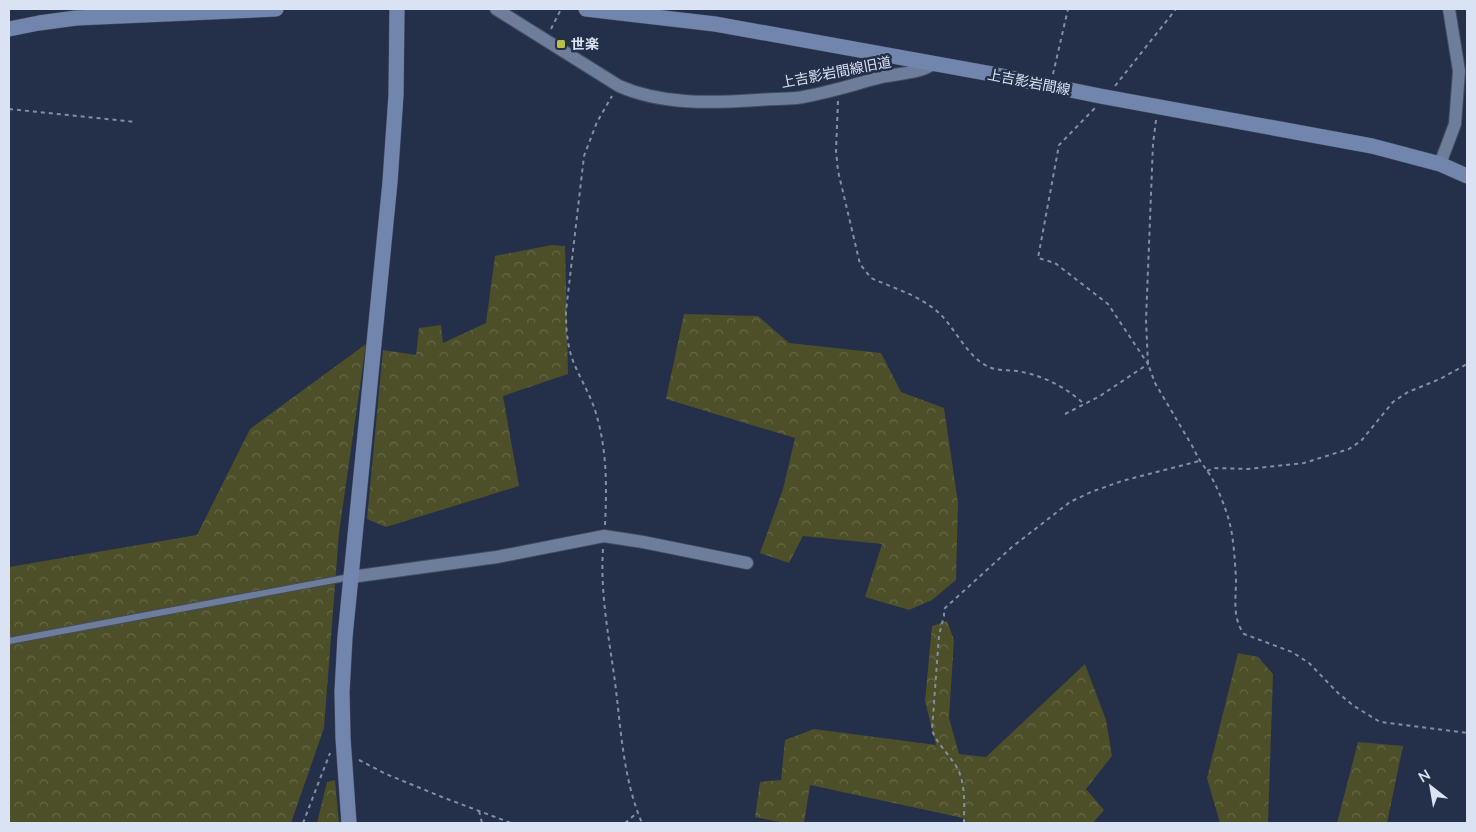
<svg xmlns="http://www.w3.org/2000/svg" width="1476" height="832" font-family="Lato,'Noto Sans JP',sans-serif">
	<defs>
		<pattern id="forest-crowns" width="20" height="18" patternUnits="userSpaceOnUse" patternTransform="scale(1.25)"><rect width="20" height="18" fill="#4c4f28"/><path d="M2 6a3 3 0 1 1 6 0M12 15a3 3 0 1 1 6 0" fill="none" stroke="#656848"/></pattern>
	</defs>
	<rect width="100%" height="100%" fill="#243049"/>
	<g fill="url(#forest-crowns)">
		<path d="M552,245L565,246L568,374L503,396L519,486L386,527L367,519L383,350L416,355L419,328L441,325L443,343L486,323L495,256Z"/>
		<path d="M684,314L758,316L789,343L881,353L901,392L944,408L958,503L956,580L932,600L909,610L865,597L882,544L803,536L789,563L760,553L783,489L795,438L666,399Z"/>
		<path d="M366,344L339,533L324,728L291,823H9V567L197,535L250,429Z"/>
		<path d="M947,621L954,640L949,718L959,754L986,757L1085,664L1106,720L1112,756L1086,789L1104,810L1093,823H963V818L810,785L804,823H785L755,817L760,782L781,780L785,740L814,729L936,745L925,701L932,626Z"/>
		<path d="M1238,653L1258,657L1273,674L1268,823H1220L1207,778Z"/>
		<path d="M1358,742L1403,746L1387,823H1337Z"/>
		<path d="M335,780L339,823H317L327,782Z"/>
	</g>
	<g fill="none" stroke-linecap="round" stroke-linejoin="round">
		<defs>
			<path id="lane" d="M9,641L350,577"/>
			<g id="street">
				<path d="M496,9L619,86C662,105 712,103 758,100C771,99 784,99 796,98C825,94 854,84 882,77C899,73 918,74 933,64"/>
				<path d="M1440,164L1455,124L1459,71L1449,9"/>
				<path d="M351,577L497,557L604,536L643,542L747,563"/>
			</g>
			<g id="secondary">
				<path d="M586,9L715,24L992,74L1100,96L1372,146L1440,164L1467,176"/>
				<path d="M9,29L39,23L76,18L276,9"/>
				<path d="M349,823L343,738L342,692L345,637L390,182L396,95L397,9"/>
			</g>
		</defs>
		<use href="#lane" stroke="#424c62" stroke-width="8"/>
		<use href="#street" stroke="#424c62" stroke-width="14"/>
		<use href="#secondary" stroke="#424c62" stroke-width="16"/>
		<g stroke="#848ea2" stroke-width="2" stroke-dasharray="4 4" stroke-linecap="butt">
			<path d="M551,29L561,9"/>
			<path d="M1053,74L1068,9"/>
			<path d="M1115,86L1176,9"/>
			<path d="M838,101L836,151L838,171L860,264L871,278C895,289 922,296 941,315C955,329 969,358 987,366C996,371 1007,370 1017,371C1042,375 1066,387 1084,404"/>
			<path d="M9,109L136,122"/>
			<path d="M1156,120L1153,144L1146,320L1148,364L1155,383L1194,449C1199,462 1208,470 1214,482C1221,496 1228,514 1231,529C1234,545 1235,562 1236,579C1236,598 1232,618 1244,634L1292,652L1309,663L1338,693L1354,706L1380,722L1467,733"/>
			<path d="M1065,414L1100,396L1148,364L1108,304L1055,263L1038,258L1059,145L1095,108"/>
			<path d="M1207,471L1214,468L1248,469L1304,463L1349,449L1361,441L1393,402L1408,392L1440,379L1467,364"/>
			<path d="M605,525C607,484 607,446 594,407C588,391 579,376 573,361C567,345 566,328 566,311L584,156L597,122L612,96"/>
			<path d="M603,549C600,593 609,638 615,682C621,729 623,779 642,823"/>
			<path d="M359,760L386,774L442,797L511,823"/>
			<path d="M479,811L482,823"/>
			<path d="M303,823L330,753"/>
			<path d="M625,823L637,813"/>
			<path d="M964,823C964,805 966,782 956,766C948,753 937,744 932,730L939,635L944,616V609L1012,547L1070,502L1091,492L1122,481L1199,461"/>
		</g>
		<use href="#lane" stroke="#6e7d9a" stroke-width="6"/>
		<use href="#street" stroke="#6e7d9a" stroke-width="12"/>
		<use href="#secondary" stroke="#7285ac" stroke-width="15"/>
	</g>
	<rect fill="#b9c046" stroke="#243049" stroke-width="2" x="556" y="39" width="10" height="10" rx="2.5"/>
	<g text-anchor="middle" stroke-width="5" stroke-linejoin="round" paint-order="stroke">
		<g font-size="14" font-weight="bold" fill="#dae3f3" stroke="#243049" text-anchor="start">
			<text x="571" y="49">世楽</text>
		</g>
		<g font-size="14" fill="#dae3f3" stroke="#243049">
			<text transform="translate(836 72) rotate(-11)" y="5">上吉影岩間線旧道</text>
			<text transform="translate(1029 82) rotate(11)" y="5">上吉影岩間線</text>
		</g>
	</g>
	<rect width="1476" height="832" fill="none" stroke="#dae3f3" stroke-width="20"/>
	<g transform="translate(1431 787) rotate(329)" stroke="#243049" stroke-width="4" paint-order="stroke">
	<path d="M0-4L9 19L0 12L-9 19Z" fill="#dae3f3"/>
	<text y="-8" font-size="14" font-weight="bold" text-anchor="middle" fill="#dae3f3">N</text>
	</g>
</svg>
